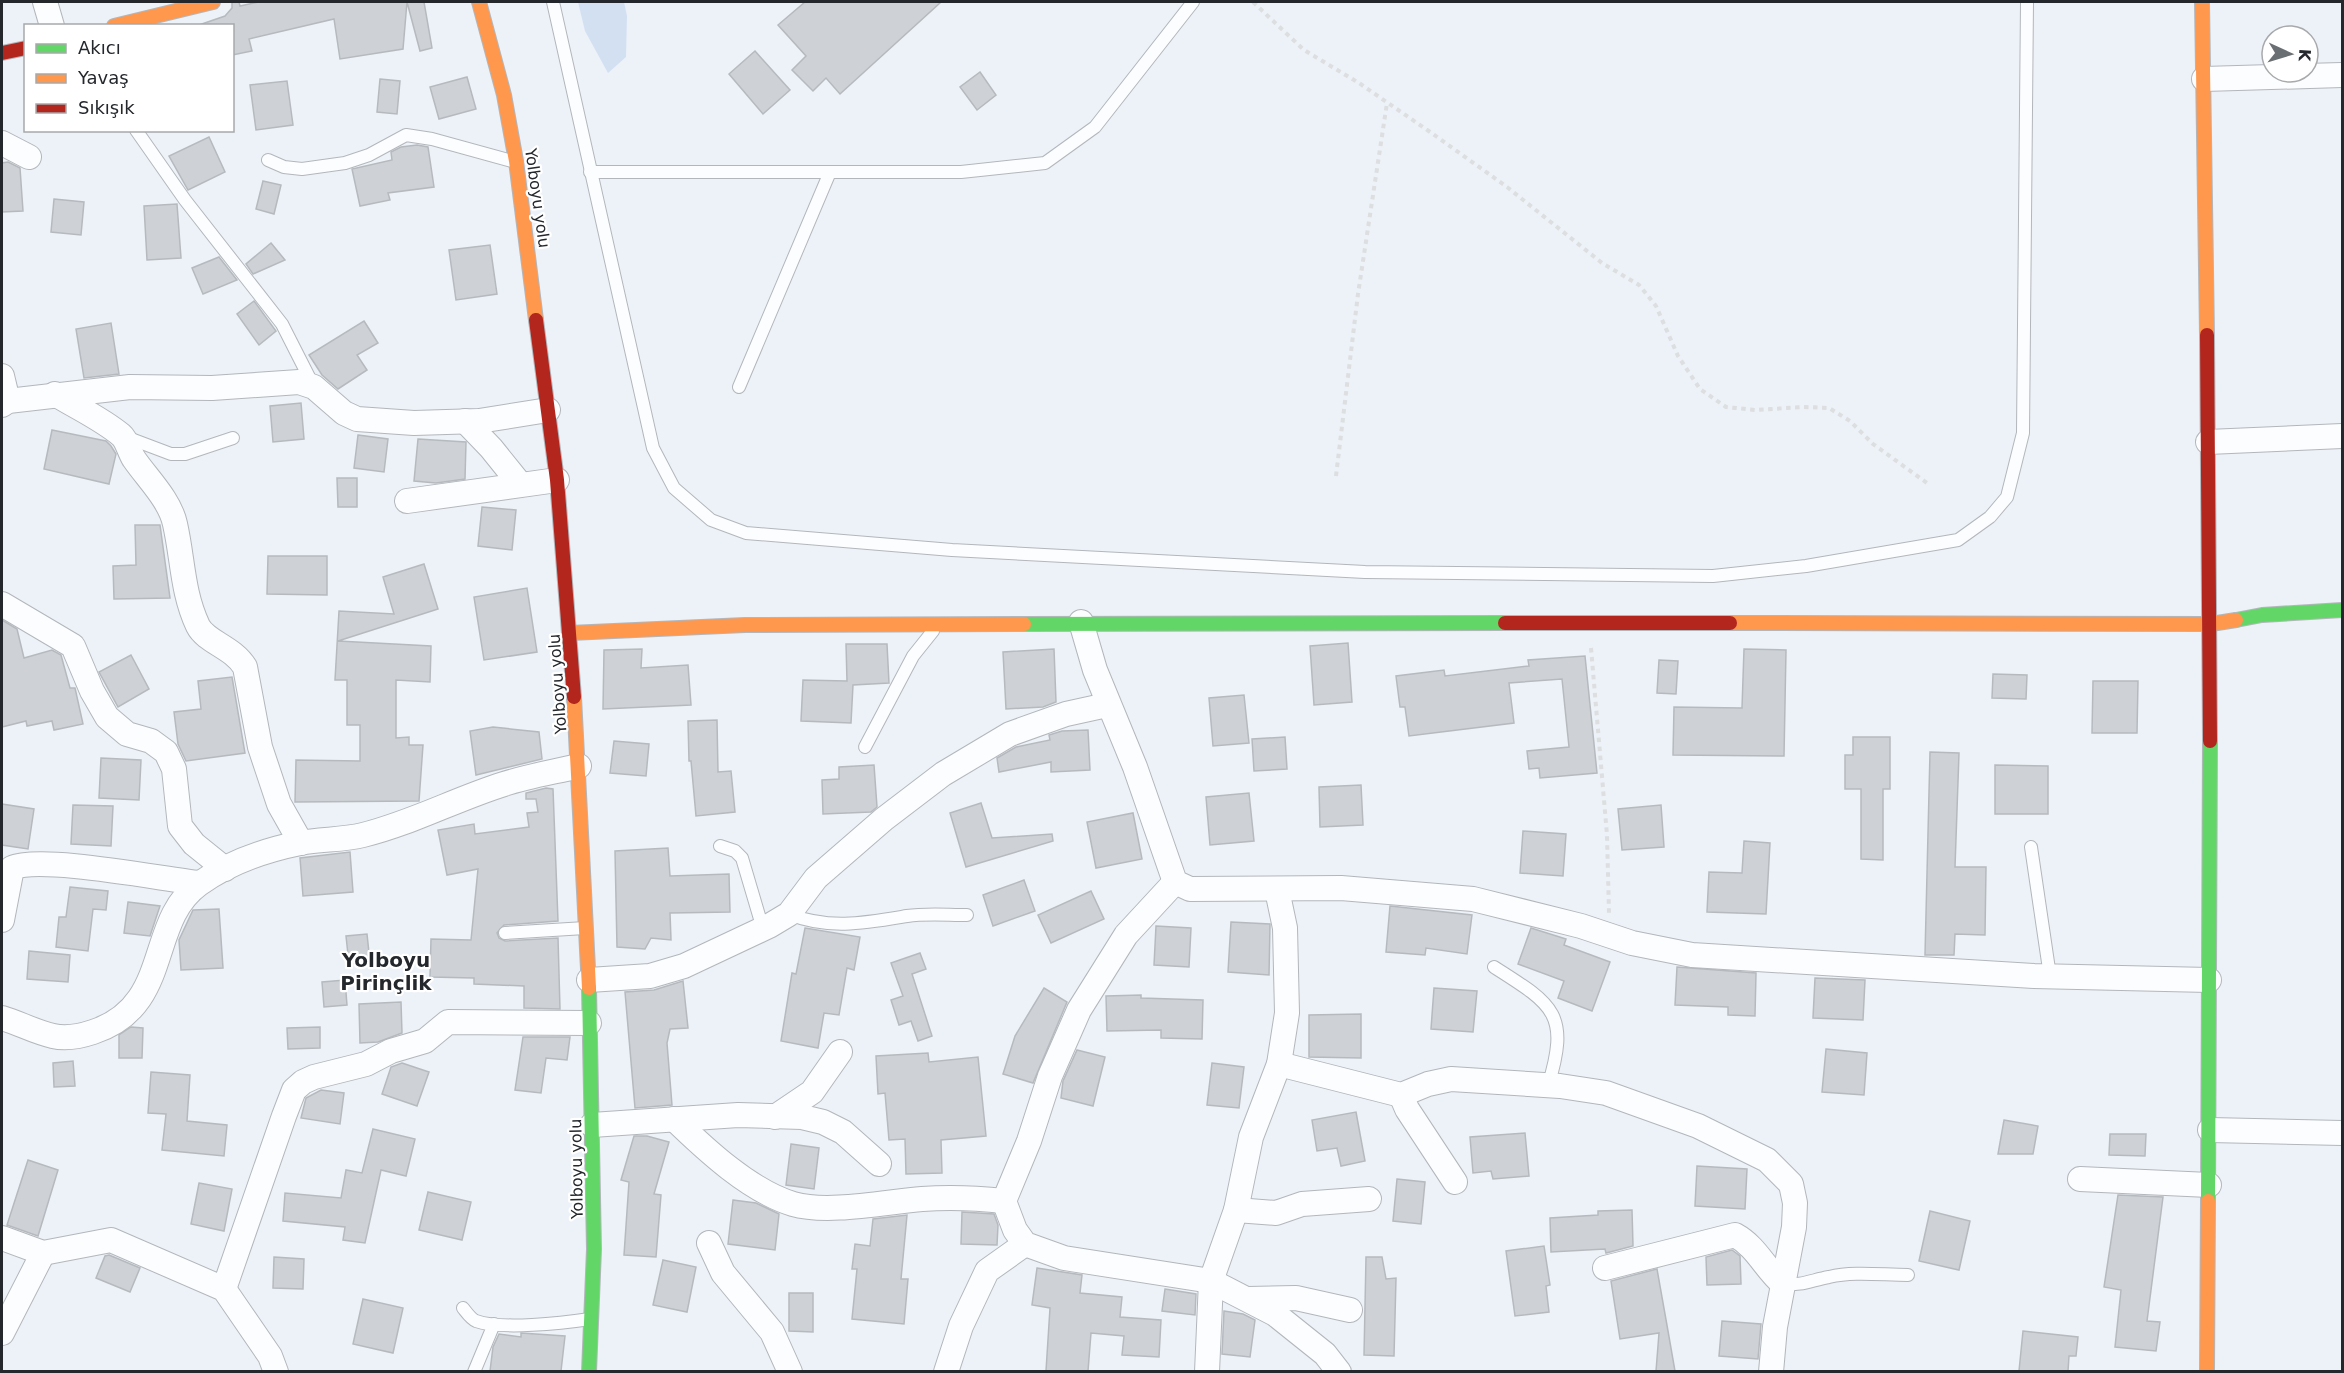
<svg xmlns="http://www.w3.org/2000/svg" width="2344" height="1373" font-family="'DejaVu Sans',sans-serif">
	<rect width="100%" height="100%" fill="#edf2f8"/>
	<path fill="#d3e0f2" d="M578,2H624L627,16L626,57L608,73L585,31Z"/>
	<g fill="#ced2d6" stroke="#b6babf" stroke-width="1.5">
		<path d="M232,2H239L240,6L258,2H424L432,48L420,51L407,2L403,49L340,59L334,19L249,39L252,51L232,55V26H196L225,16L232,8Z"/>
		<path d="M805,2H941L840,94L826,78L813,91L792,70L806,56L778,25Z"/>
		<path d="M755,51L790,90L763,114L729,74Z"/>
		<path d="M980,72L996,95L977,110L960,87Z"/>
		<path d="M467,77L476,109L439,119L430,87Z"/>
		<path d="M380,79L400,81L397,114L377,112Z"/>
		<path d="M287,81L293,125L256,130L250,85Z"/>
		<path d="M209,137L225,172L188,190L169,156Z"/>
		<path d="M417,145L428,147L434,187L388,193L390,200L360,206L352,169L392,160L391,152L401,147Z"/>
		<path d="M8,162L20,168L23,211L2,212V163Z"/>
		<path d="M263,181L281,185L274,214L256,209Z"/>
		<path d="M54,199L84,202L81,235L51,232Z"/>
		<path d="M177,204L181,258L147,260L144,206Z"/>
		<path d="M271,243L285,260L253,274L246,264Z"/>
		<path d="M490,245L497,294L456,300L449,250Z"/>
		<path d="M219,257L237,280L203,294L192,268Z"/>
		<path d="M254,301L276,331L259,345L237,314Z"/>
		<path d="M364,321L378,343L357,355L367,370L338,389L322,375L309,355Z"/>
		<path d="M111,323L119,374L84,378L76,329Z"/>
		<path d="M301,403L304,439L273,442L270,406Z"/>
		<path d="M52,430L106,441L111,446L116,454L109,484L44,469Z"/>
		<path d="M358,435L388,439L384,472L354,468Z"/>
		<path d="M418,439L466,442L465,479L436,483L414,481Z"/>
		<path d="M337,478H357V507H338Z"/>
		<path d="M482,507L516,510L512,550L478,546Z"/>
		<path d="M135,525H160L170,598L114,599L113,566L136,565Z"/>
		<path d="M268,556H327V595L267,594Z"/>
		<path d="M424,564L438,609L338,641L431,646L430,682L396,680V738L409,737V745H423L419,801L295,802L296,760L360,761V725H347V680H335L339,611L394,614L383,577Z"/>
		<path d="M527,588L537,652L484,660L474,597Z"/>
		<path d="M2,620L17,629L24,658L52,650L61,655L70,688H75L83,724L54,730L52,721L27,726L26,721L2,727Z"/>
		<path d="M1348,643L1352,702L1314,705L1310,646Z"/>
		<path d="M846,644H887L889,683L853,685L851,723L801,721L803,680L847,681Z"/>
		<path d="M642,649L641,668L688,665L691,705L603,709L604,650Z"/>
		<path d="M1054,649L1056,702L1043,707L1006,709L1003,652Z"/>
		<path d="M1744,649L1786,650L1784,756L1673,755L1674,707L1742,708Z"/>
		<path d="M131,655L149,689L118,707L99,672Z"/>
		<path d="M1585,656L1597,773L1540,778L1539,768L1529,769L1527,751L1569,747L1562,679L1509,683L1514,723L1409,736L1405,707H1400L1396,676L1444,670L1445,676L1529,666L1528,660Z"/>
		<path d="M1659,660L1678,661L1676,694L1657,693Z"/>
		<path d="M1993,674L2027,675L2026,699L1992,698Z"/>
		<path d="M232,677L245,753L186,761L178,744L174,712L201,709L198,681Z"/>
		<path d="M2093,681H2138L2137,733H2092Z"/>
		<path d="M1244,695L1249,743L1213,746L1209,698Z"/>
		<path d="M717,720L718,772L731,771L735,812L696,816L691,761H689L688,721Z"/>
		<path d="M493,727L539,732L542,759L476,775L470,731Z"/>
		<path d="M1088,730L1090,770L1051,772V762L999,772L997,758L1016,747L1050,740L1049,735L1062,731Z"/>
		<path d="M1285,737L1287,769L1254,771L1252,739Z"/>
		<path d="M1853,737H1890V789H1883V860L1861,859V789H1845V755H1853Z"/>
		<path d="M614,741L649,744L646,776L610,773Z"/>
		<path d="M1930,752L1959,753L1955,867H1986L1985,935L1955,934L1954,955H1925Z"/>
		<path d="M101,758L141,760L139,800L99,798Z"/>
		<path d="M874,765L877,807L871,812L823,814L822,780L839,779V767Z"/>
		<path d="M1995,765L2048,766V814H1995Z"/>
		<path d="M1361,785L1363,825L1320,827L1319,787Z"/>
		<path d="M546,788L553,789L558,921L504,925L497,933L499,938L505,941L558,938L560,1009L524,1008V986L474,984V978L430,977L431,939L471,940L478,869L447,875L438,830L474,824L475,834L529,827L527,813L538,812L536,799H526V793Z"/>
		<path d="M1249,793L1254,841L1210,845L1206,797Z"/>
		<path d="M981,803L992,838L1052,834L1053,841L966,867L950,813Z"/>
		<path d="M2,804L34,809L28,849L2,845Z"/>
		<path d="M73,805L113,806L111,846L71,844Z"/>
		<path d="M1661,805L1664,847L1622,850L1618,809Z"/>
		<path d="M1133,813L1142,859L1096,868L1087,822Z"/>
		<path d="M1523,831L1566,834L1563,876L1520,873Z"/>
		<path d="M1744,841L1770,843L1766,914L1707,912L1709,872L1742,873Z"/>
		<path d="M668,848L670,876L729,874L730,912L670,913L671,940L651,938L645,949L617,947L615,851Z"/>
		<path d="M350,852L353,892L303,896L300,858Z"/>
		<path d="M1024,880L1035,911L993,926L983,895Z"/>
		<path d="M70,887L108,891L106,910L93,909L88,951L56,947L59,917H66Z"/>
		<path d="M1091,891L1104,919L1051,943L1038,915Z"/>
		<path d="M128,902L160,906L150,936L124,933Z"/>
		<path d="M1390,906L1472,915L1467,954L1426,948L1425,955L1386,952Z"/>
		<path d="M219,909L223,968L181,970L179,940L193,910Z"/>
		<path d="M1231,922L1270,924L1269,975L1228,972Z"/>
		<path d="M1156,926L1191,928L1189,967L1154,965Z"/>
		<path d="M805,928L860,937L854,970L847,968L839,1015L824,1013L818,1048L781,1041L792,973L796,974Z"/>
		<path d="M1531,928L1566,939L1564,945L1610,962L1592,1011L1558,998L1564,981L1518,964Z"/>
		<path d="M367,934L370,962L349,964L346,936Z"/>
		<path d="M29,951L70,955L68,982L27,979Z"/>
		<path d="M920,953L926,969L912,974L932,1036L918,1041L911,1021L899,1025L891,1000L903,996L891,963Z"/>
		<path d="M1677,967L1756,973L1755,1016L1728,1015V1007L1675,1005Z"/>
		<path d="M1815,978L1865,980L1863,1020L1813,1018Z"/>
		<path d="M345,980L347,1005L324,1007L322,982Z"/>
		<path d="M683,981L688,1028L670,1029L667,1043L672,1105L635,1108L625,992L654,990Z"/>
		<path d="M1044,988L1067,1002L1033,1083L1003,1074L1015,1036Z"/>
		<path d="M1434,988L1477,991L1473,1032L1431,1029Z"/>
		<path d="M1141,995V998L1203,1000L1202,1039L1161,1038V1030L1107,1031L1106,996Z"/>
		<path d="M401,1002L402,1033L378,1042L360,1043L359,1004Z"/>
		<path d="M1361,1014V1058L1309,1057V1015Z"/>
		<path d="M131,1027L143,1028L142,1058H119V1035Z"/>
		<path d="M320,1027V1048L288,1049L287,1028Z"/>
		<path d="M523,1037H570L567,1060L546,1058L541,1093L515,1090Z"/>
		<path d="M1826,1049L1867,1053L1864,1095L1822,1092Z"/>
		<path d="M1077,1050L1105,1057L1093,1106L1061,1098L1063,1081Z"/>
		<path d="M928,1053L929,1062L978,1057L986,1136L941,1140L942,1173L906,1174L905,1139L889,1140L885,1093L878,1094L876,1056Z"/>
		<path d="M73,1061L75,1086L54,1087L53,1063Z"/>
		<path d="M402,1063L429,1072L417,1106L382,1094L391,1067Z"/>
		<path d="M1212,1063L1244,1067L1239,1108L1207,1105Z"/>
		<path d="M151,1072L190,1075L187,1121L227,1125L224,1156L162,1150L166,1114L148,1113Z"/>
		<path d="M321,1090L344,1093L340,1124L301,1118L306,1098Z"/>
		<path d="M1356,1112L1365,1161L1341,1166L1337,1148L1317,1151L1312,1120Z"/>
		<path d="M2004,1120L2038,1126L2033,1154H1998Z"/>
		<path d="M373,1129L415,1139L406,1176L381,1170L365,1243L343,1240L345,1227L283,1221L285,1193L341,1198L346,1170L362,1173Z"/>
		<path d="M1525,1133L1529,1176L1493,1179L1491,1171L1473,1173L1470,1137Z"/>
		<path d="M2110,1134H2146L2145,1156L2109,1155Z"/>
		<path d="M634,1136H647L669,1142L654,1194L661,1195L656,1257L624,1255L629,1182L621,1180Z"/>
		<path d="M791,1144L819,1148L814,1189L786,1185Z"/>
		<path d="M28,1160L58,1170L38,1236L7,1225Z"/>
		<path d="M1697,1166L1747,1169L1745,1209L1695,1206Z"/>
		<path d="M1397,1179L1425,1182L1421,1224L1393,1221Z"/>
		<path d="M199,1183L232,1189L224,1231L191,1224Z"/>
		<path d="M428,1192L471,1202L462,1240L419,1230Z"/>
		<path d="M2118,1195L2163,1197L2147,1321L2160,1322L2156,1351L2115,1347L2121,1290L2104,1287Z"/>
		<path d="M733,1200L756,1203L779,1214L775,1250L728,1244Z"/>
		<path d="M1632,1210L1633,1246L1606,1253L1605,1249L1551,1252L1550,1218L1598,1215V1211Z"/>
		<path d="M1930,1211L1970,1221L1959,1270L1919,1261Z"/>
		<path d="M962,1212L994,1214L998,1225L997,1245L961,1244Z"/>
		<path d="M907,1215L901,1279H908L904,1324L852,1319L857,1269H852L855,1244L870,1246L873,1219Z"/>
		<path d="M1544,1246L1550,1285L1546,1286L1549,1312L1515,1316L1506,1251Z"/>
		<path d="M1732,1250L1740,1256L1741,1284L1707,1285L1706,1257Z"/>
		<path d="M109,1255L140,1268L130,1292L96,1278L105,1256Z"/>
		<path d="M274,1257L304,1259L303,1289L273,1288Z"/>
		<path d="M1366,1257H1382L1386,1279L1396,1278L1394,1356L1364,1355Z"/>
		<path d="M663,1260L696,1267L687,1312L653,1305Z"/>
		<path d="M1037,1268L1082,1275L1080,1293L1122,1297L1120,1317L1161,1320L1159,1357L1122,1355L1124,1336L1091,1333L1088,1371H1046L1050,1308L1032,1305Z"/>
		<path d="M1657,1269L1668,1331L1675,1371H1656L1659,1333L1620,1339L1611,1281Z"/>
		<path d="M1165,1289L1196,1294L1195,1315L1162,1311Z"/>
		<path d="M789,1293H813V1332L789,1331Z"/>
		<path d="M363,1299L403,1308L393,1353L353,1344Z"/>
		<path d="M1224,1311L1243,1314L1255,1320L1250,1357L1222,1354Z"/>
		<path d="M1722,1321L1761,1324L1758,1359L1719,1356Z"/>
		<path d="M2023,1331L2078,1337L2076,1356H2069L2068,1371H2019Z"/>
		<path d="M521,1333L565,1336L561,1371H490L493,1347L499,1334L521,1337Z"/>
	</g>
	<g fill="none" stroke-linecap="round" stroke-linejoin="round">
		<defs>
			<g id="lane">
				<path d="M553,2L653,448L674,488L711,520L746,533L952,550L1365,572L1713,576L1806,566L1958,540L1990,517L2007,497L2023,433L2027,2"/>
				<path d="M136,130L185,200L282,324L313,385"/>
				<path d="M268,160L284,167L302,169L345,163L369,155L406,135L432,139L512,161"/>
				<path d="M590,172H961L1045,163L1095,127L1193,2"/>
				<path d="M739,387L830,172"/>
				<path d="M126,437L171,454H185L233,438"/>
				<path d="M865,747L913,656L933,631"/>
				<path d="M720,846L735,851L742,858L763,929"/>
				<path d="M2031,847L2050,976"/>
				<path d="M789,914C829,930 865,923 907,916C926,913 947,915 967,915"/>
				<path d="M505,933L585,928"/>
				<path d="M1494,967C1554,1005 1570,1014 1548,1086"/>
				<path d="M1783,1284C1801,1286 1812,1280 1829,1277C1854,1271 1882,1275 1908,1275"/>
				<path d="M463,1308C467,1313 471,1319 476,1321C501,1330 563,1323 590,1319"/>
				<path d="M474,1372L494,1324"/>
			</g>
			<g id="street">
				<path d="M45,2L52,26"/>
				<path d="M2204,79L2342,75"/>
				<path d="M2,143L29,157"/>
				<path d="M2,376L8,401"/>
				<path d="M55,394C76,407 102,419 121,435C127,440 129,451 134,459C147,478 170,500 175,524C183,559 182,592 198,626C206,642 233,647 245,667L260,747L279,804L301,843"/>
				<path d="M2,405L8,401L130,387L212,388L299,382L314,387L344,413L357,419L414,423L479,421L548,410"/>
				<path d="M465,421L491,448L520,484"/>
				<path d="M2208,442L2342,436"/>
				<path d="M407,501L557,480"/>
				<path d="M2,604L73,646L92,691L107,717L127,734L151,741L166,752L174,769L180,826L194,844L225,869"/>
				<path d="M1081,622L1095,670L1135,767L1175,882L1190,889L1341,888L1473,899L1581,926L1632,943L1692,955L2034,976L2209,980"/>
				<path d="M1175,882L1126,935L1079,1010L1050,1076L1029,1141L1004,1201L1015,1230L1025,1244L1064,1258L1211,1281L1275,1314L1325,1354L1339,1372"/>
				<path d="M2,920L12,868C40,855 162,879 199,883"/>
				<path d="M589,980L650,976L684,966L769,926L789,914L816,878L884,819L943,774L1010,734L1066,714L1107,705"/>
				<path d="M2,1018C19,1023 35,1032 53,1036C66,1039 81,1036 93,1032C173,1006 146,922 199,884C228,863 266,850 300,843C321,839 343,840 363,835C412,823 456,799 504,784C528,776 554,772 579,766"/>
				<path d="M1279,1064L1401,1095L1428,1084L1451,1079L1560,1086L1606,1093L1698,1126L1767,1160L1791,1184L1795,1203L1794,1227L1775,1327L1771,1372"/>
				<path d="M1401,1095L1407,1109L1455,1182"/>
				<path d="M775,1117L812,1092L840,1052"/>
				<path d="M674,1119C706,1150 750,1191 793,1204C828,1214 885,1202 922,1199C950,1197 976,1198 1004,1201"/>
				<path d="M592,1125L738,1115L802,1117L823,1122L843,1132L879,1164"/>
				<path d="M2210,1130L2342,1133"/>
				<path d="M2080,1179L2209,1185"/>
				<path d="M1236,1210L1276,1213L1302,1204L1369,1199"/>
				<path d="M2,1238L43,1253L111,1240L224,1289L270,1356L276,1372"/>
				<path d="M709,1243L723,1273L772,1332L790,1372"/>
				<path d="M1605,1268L1735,1235C1757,1247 1765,1269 1783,1284"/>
				<path d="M224,1289L284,1116L294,1090L303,1082L314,1077L366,1064L391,1051L425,1041L448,1022L589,1023"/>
				<path d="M1248,1299L1296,1298L1350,1310"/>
				<path d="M2,1333L43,1253"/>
				<path d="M946,1372L961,1326L987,1271L1025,1244"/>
				<path d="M1207,1372L1211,1281L1236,1210L1251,1137L1279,1064L1287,1013L1285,928L1277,890"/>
			</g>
			<g id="fast">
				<path d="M2236,620L2262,615L2342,610"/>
				<path d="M1024,624L1505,623"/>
				<path d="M2208,1201L2210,741"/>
				<path d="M589,1372L594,1249L589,988"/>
			</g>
			<g id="slow">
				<path d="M479,2L504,95L516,161L536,320"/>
				<path d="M2202,2L2207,335"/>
				<path d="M114,26L213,2"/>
				<path d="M1730,623L2211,624L2236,620"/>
				<path d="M570,633L745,625L1024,624"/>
				<path d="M574,697L589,988"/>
				<path d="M2207,1372L2208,1201"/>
			</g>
			<g id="jam">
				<path d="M2,53L26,48"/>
				<path d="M536,320L557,480L574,697"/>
				<path d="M2207,335L2210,741"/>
				<path d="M1505,623H1730"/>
			</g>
		</defs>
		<use href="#lane" stroke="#b3b7bc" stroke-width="14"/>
		<use href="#street" stroke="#b3b7bc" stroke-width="26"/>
		<use href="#fast" stroke="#b3b7bc" stroke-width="16"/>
		<use href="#slow" stroke="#b3b7bc" stroke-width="16"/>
		<use href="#jam" stroke="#b3b7bc" stroke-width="16"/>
		<g stroke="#dcdedf" stroke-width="4" stroke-dasharray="4.5 4.5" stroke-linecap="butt">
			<path d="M1253,2L1304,50L1359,83L1433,134L1507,187L1602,263L1639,285L1656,306L1678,356L1700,389L1726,407L1755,410L1804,407L1829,408L1850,421L1873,444L1927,483"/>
			<path d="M1336,476L1358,294L1387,103"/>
			<path d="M1591,648L1607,835L1609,913"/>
		</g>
		<use href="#lane" stroke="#fcfdfe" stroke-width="12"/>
		<use href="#street" stroke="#fcfdfe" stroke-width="24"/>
		<use href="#fast" stroke="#63d668" stroke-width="14"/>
		<use href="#slow" stroke="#ff974d" stroke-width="14"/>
		<use href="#jam" stroke="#b3261e" stroke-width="14"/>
	</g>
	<g text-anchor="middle" stroke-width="4.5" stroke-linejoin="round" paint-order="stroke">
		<g font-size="16" fill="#24282c" stroke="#fff">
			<text transform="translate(538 198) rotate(82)" y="6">Yolboyu yolu</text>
			<text transform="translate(557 684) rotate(-94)" y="6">Yolboyu yolu</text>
			<text transform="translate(576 1169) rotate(-91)" y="6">Yolboyu yolu</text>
		</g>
		<g font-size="20" font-weight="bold" fill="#24282c" stroke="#fff">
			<text x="386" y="967">Yolboyu<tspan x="386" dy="23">Pirinçlik</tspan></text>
		</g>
	</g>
	<rect width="2344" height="1373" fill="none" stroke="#24282c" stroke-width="6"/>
	<rect x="24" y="24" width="210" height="108" fill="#ffffff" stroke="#a7a9ab" stroke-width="1.5"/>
	<rect x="36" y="44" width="30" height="9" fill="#63d668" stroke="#a7a9ab" stroke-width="1.5"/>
	<text x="78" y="54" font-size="18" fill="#24282c">Akıcı</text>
	<rect x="36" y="74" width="30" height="9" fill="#ff974d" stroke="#a7a9ab" stroke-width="1.5"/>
	<text x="78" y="84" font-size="18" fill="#24282c">Yavaş</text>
	<rect x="36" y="104" width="30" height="9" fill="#b3261e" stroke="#a7a9ab" stroke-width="1.5"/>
	<text x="78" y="114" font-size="18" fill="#24282c">Sıkışık</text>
	<g transform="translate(2290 54) rotate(94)"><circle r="28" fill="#ffffff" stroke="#a7a9ab" stroke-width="1.5"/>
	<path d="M0-4.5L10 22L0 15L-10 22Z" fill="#6a6f73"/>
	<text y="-9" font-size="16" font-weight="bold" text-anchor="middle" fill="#24282c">K</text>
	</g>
</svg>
